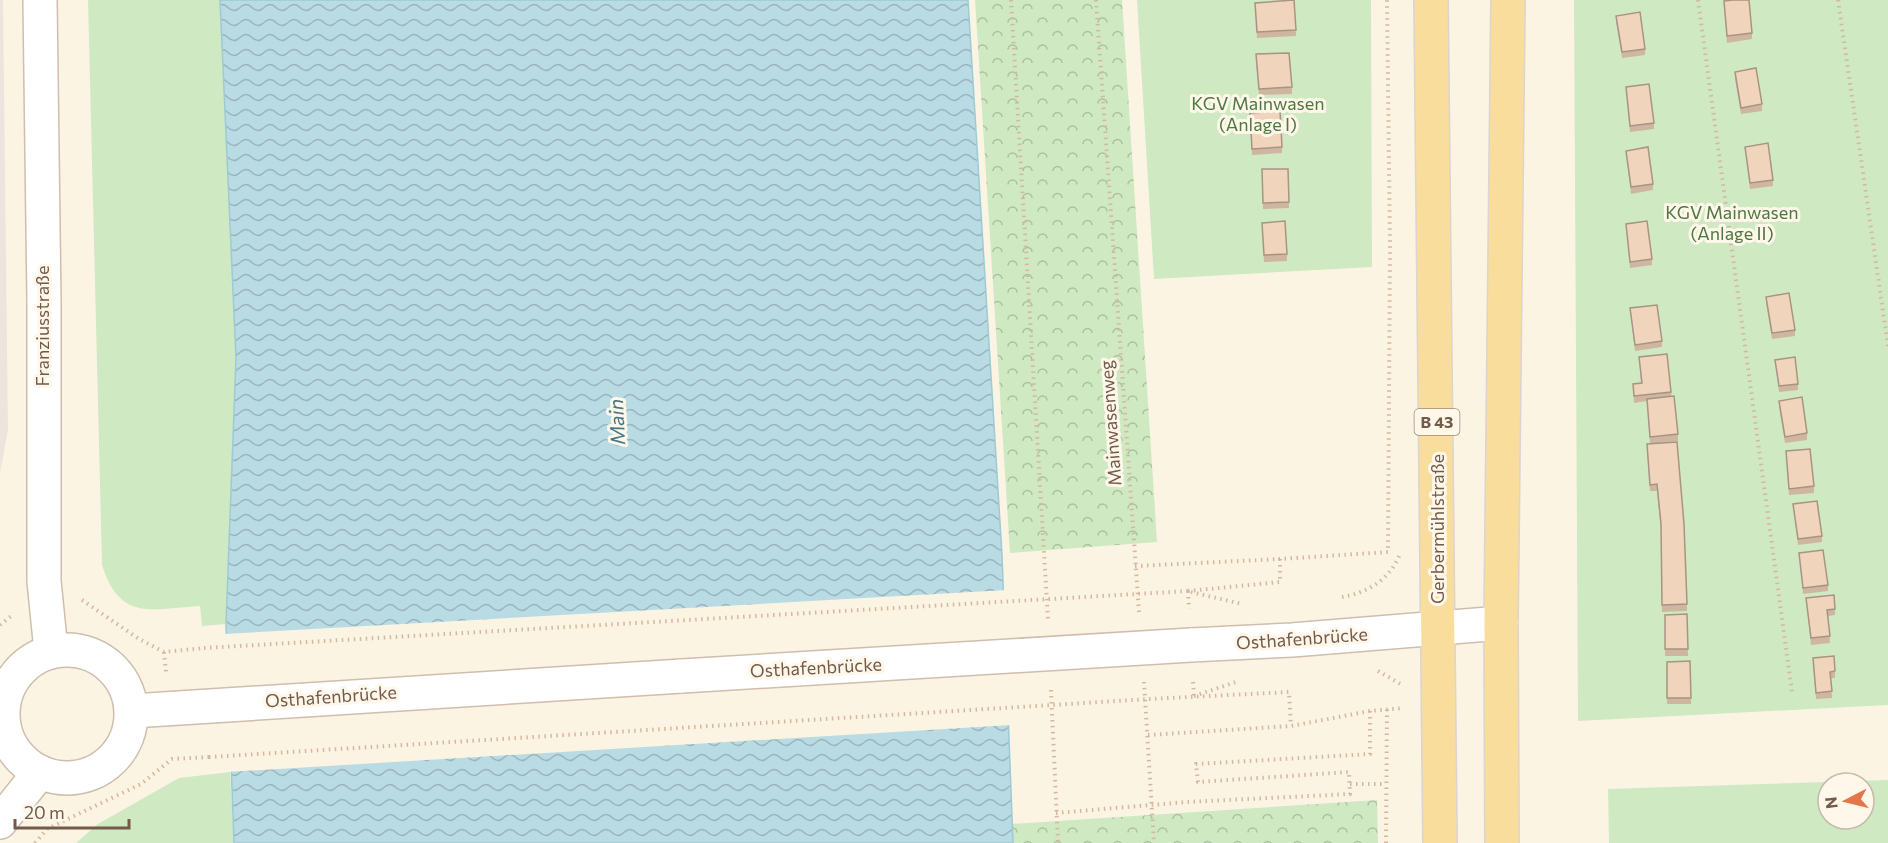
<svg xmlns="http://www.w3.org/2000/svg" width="1888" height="843" font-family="Commissioner,sans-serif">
	<defs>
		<pattern id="park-crowns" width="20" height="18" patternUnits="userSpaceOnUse" patternTransform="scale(1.5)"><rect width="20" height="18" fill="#cfe9c2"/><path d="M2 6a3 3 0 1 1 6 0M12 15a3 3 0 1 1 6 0" fill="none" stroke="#acc0a0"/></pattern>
		<pattern id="water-waves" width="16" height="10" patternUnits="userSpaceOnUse" patternTransform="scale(1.5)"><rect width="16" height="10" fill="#b8dbe4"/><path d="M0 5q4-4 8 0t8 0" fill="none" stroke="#9ab5bb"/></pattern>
	</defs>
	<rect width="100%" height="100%" fill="#fcf4e3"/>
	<path fill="#ebe5de" d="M0,0H3L8,430L0,473Z"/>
	<g fill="#cfe9c2" fill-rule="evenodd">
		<path d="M88,0H220L236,358L226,624L202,626L200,606C151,609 120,622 102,565Z"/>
		<path d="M1137,0H1371L1372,267L1154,279Z"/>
		<path d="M1574,0H1888V705L1578,721Z"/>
		<path d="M230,772L234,843H76L98,824L179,778Z"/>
		<path d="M1888,780V843H1609L1608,789ZM1828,783H1864V819H1828Z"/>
	</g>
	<g fill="url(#park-crowns)">
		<path d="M975,0H1122L1157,542L1010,553Z"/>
		<path d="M1377,800L1378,843H1013L1011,824Z"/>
	</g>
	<path fill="url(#water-waves)" stroke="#9ecad6" stroke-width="1.5" d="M220,0H968L1002,555L1013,843H234L226,624L236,358Z"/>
	<path fill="#fcf4e3" d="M1007,590L1011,725L227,772L224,634Z"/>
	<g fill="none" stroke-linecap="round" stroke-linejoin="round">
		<defs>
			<path id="minor" d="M40,0L44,301V581L51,651"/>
			<g id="tertiary">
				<path d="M1191,645L1292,640L1501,623"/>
				<circle cx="67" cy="714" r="64"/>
				<path d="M132,711L682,676"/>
				<path d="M0,822L40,772"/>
			</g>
			<g id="primary">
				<path d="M1431,0L1440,843"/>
				<path d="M1502,843L1501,623L1508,0"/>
			</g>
		</defs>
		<use href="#minor" stroke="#cfbead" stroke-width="36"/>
		<use href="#tertiary" stroke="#cfbead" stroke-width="36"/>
		<use href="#primary" stroke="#dbd4d0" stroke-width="36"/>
		<g stroke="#d5b79e" stroke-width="4" stroke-dasharray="1.5 4.5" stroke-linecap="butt">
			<path d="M1011,0L1048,619"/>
			<path d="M1096,0L1139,612"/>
			<path d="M1698,0L1792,692"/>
			<path d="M1838,0L1888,346"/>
			<path d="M1135,566L1280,559"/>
			<path d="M1188,591L1280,582V559L1388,552L1390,247L1387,0"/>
			<path d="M1188,591L1189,609"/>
			<path d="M1191,592L1242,604"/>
			<path d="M1342,597C1367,593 1389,580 1399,556"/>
			<path d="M82,600L139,639L164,652L204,648"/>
			<path d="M0,625L11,616"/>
			<path d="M164,652L166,672"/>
			<path d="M1378,671L1402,685"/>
			<path d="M1144,682L1154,843"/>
			<path d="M1193,682L1194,696"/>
			<path d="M1051,690L1058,843"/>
			<path d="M1194,696L1239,681"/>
			<path d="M1149,699L1289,692L1291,726"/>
			<path d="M1148,735L1291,726L1370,711L1404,708"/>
			<path d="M1350,784H1385"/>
			<path d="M1056,813L1187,802L1350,794L1349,772L1198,782L1196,764L1370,754V711"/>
			<path d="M35,843L47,829L141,784L172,759L209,757"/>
			<path d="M1386,843L1387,709"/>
		</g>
		<use href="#minor" stroke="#fff" stroke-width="33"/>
		<use href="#tertiary" stroke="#fff" stroke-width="33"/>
		<use href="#primary" stroke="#f9dd9c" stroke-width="33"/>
		<defs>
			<path id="tertiary-bridge" d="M682,676L1191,645"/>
		</defs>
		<use href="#tertiary-bridge" stroke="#cfbead" stroke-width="36" stroke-linecap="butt"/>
		<g stroke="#d5b79e" stroke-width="4" stroke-dasharray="1.5 4.5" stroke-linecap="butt">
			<path d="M204,648L1188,591"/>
			<path d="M209,757L1149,699"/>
		</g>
		<use href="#tertiary-bridge" stroke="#fff" stroke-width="33"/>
	</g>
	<g fill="#ceb6a1">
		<path d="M1294,0L1296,36L1257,38L1255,3Z"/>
		<path d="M1724,1L1752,33V39L1727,43Z"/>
		<path d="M1616,16L1645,49V55L1622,58L1616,22Z"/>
		<path d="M1256,61L1292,87V94L1259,95Z"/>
		<path d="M1735,72L1762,104V111L1741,114L1735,79Z"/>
		<path d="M1626,87L1654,123V129L1630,132Z"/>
		<path d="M1250,119L1282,147V153L1252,155Z"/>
		<path d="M1745,147L1773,180V186L1750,189Z"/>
		<path d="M1626,151L1653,184V190L1631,194Z"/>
		<path d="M1262,169H1288L1289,208L1263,209Z"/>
		<path d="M1262,223L1287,254V261L1264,262Z"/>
		<path d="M1626,224L1652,259V265L1630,268Z"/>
		<path d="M1766,297L1795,330V336L1772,339L1766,303Z"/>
		<path d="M1630,308L1662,341V347L1635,351Z"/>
		<path d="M1639,357L1671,392L1678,434V441L1650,444L1647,401L1634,403L1633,384L1641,383Z"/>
		<path d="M1775,360L1798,384V390L1779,392Z"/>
		<path d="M1779,401L1807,433V440L1785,443L1779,407Z"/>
		<path d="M1647,450L1684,524L1687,611L1662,612L1661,531L1657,491H1650Z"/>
		<path d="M1786,451L1814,486V493L1789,495Z"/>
		<path d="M1793,504L1822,536V542L1798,545Z"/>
		<path d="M1799,553L1828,585V591L1803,594Z"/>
		<path d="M1806,598L1835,609V615L1828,616L1830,643L1811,645Z"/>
		<path d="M1687,614L1688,656H1665V615Z"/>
		<path d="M1813,658L1835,671V678H1831L1832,698L1816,699Z"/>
		<path d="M1690,661L1691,704H1667V662Z"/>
	</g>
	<g fill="#f0d4bb" stroke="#a89483" stroke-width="1.5">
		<path d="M1294,0L1296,30L1257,32L1255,3Z"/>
		<path d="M1733,0H1749L1752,33L1727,36L1724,1Z"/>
		<path d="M1640,12L1645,49L1622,52L1616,16Z"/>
		<path d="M1289,53L1292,87L1259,89L1256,54Z"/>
		<path d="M1756,68L1762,104L1741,108L1735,72Z"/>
		<path d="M1649,84L1654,123L1630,126L1626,87Z"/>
		<path d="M1280,111L1282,147L1252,149L1250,113Z"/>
		<path d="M1768,143L1773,180L1750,183L1745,147Z"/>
		<path d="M1648,147L1653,184L1631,187L1626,151Z"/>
		<path d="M1262,169H1288L1289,202L1263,203Z"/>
		<path d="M1285,221L1287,254L1264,255L1262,223Z"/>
		<path d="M1647,221L1652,259L1630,262L1626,224Z"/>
		<path d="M1789,293L1795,330L1772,333L1766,297Z"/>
		<path d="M1657,305L1662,341L1635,345L1630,308Z"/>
		<path d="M1667,354L1671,392L1634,396L1633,384L1642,383L1639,357Z"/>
		<path d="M1795,357L1798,384L1779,386L1775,360Z"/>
		<path d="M1674,396L1678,434L1650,437L1647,399Z"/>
		<path d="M1802,397L1807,433L1785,437L1779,401Z"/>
		<path d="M1677,442L1684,524L1687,604L1662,605L1661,524L1657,484L1650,485L1647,444Z"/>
		<path d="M1810,449L1814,486L1789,489L1786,451Z"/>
		<path d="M1817,501L1822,536L1798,539L1793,504Z"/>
		<path d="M1823,550L1828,585L1803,588L1799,553Z"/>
		<path d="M1834,595L1835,609L1827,610L1830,636L1811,638L1806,598Z"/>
		<path d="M1687,614L1688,649H1665V615Z"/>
		<path d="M1834,656L1835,671L1830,672L1832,691L1816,693L1813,658Z"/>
		<path d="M1690,661L1691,698H1667V662Z"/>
	</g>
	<g text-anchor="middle" stroke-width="6" stroke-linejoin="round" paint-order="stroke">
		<rect fill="#fff7e9" stroke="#9d8a7a" stroke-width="1.5" x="1414.5" y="409" width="45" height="26" rx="4.5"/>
		<g font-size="16" font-weight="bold" fill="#735b4a">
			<text x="1437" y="428">B 43</text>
		</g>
		<g font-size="18" fill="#4e7842" stroke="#fff7e9">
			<text x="1258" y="110">KGV Mainwasen<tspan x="1258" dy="21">(Anlage I)</tspan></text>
			<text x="1732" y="219">KGV Mainwasen<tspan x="1732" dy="21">(Anlage II)</tspan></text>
		</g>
		<g font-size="18" fill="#735b4a" stroke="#fff7e9">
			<text transform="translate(43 326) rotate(-90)" y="6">Franziusstraße</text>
			<text transform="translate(1111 423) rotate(-94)" y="6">Mainwasenweg</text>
			<text transform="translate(1438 529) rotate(-90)" y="6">Gerbermühlstraße</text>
			<text transform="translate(1302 639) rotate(-4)" y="6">Osthafenbrücke</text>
			<text transform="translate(816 668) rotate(-3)" y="6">Osthafenbrücke</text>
			<text transform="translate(331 697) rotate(-4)" y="6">Osthafenbrücke</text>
		</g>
		<g font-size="20" font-style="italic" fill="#447786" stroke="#fff7e9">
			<text transform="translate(617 422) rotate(-93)" y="7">Main</text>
		</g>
	</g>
	<g transform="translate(1846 801) rotate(263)"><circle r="28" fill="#fff7e9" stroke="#c7b9a9" stroke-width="1.5"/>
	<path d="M0-4.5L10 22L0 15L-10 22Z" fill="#e3764a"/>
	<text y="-9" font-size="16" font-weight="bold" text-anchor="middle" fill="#735b4a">N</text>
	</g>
	<path d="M15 819v9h114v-9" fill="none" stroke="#735b4a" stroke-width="3"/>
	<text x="24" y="819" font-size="18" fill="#735b4a" stroke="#fff7e9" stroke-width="4.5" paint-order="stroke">20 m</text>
</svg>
